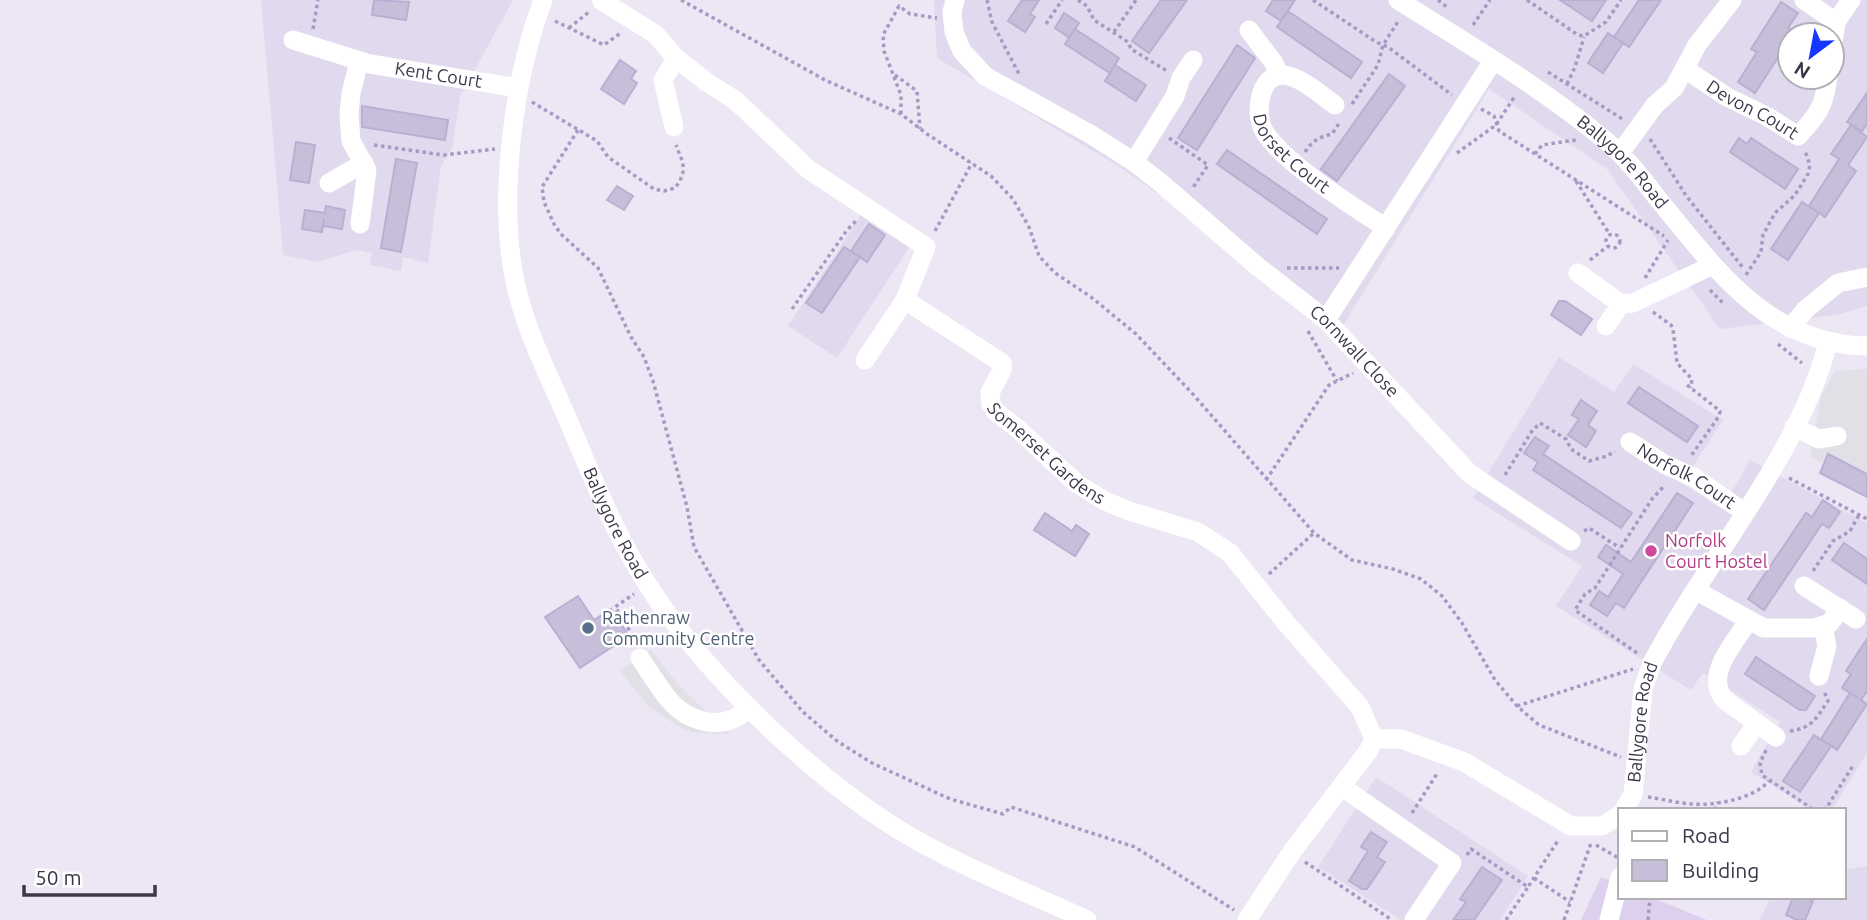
<svg xmlns="http://www.w3.org/2000/svg" width="1867" height="920" font-family="Ubuntu,sans-serif">
	<rect width="100%" height="100%" fill="#ede7f5"/>
	<g fill="#e1d9ed" fill-rule="evenodd">
		<path d="M261,0H513L460,97L452,148L441,166L428,263L403,257L401,271L370,265L372,253L356,250L319,262L283,255Z"/>
		<path d="M934,0H1867V306L1838,315L1720,329L1607,169L1489,89L1344,324L1120,167L937,58ZM1790,35H1832V77H1790Z"/>
		<path d="M863,212L912,243L837,358L788,326Z"/>
		<path d="M1559,357L1614,392L1633,364L1723,420L1682,483L1722,509L1750,460L1867,523V753L1832,810H1812L1751,772L1780,722L1703,673L1691,690L1556,606L1582,566L1473,498Z"/>
		<path d="M1376,777L1528,876L1500,920H1401L1318,867Z"/>
		<path d="M1867,866V920H1760L1771,897H1844V870Z"/>
	</g>
	<path fill="#ddd0ef" d="M1601,877L1620,885V897H1651L1707,920H1581Z"/>
	<g fill="#e1e0e6">
		<path d="M1867,369V474L1824,464L1810,456L1821,396L1835,371Z"/>
		<path d="M651,650L677,683L729,734L694,732L681,728L649,707L620,671Z"/>
	</g>
	<g fill="#c7bfda" stroke="#baafd3" stroke-width="2">
		<path d="M374,0L409,2L406,20L372,15Z"/>
		<path d="M1022,0H1039L1030,14L1035,17L1025,32L1008,21Z"/>
		<path d="M1161,0H1187L1149,53L1132,41Z"/>
		<path d="M1273,0H1295L1281,21L1266,11Z"/>
		<path d="M1560,0H1606L1592,21Z"/>
		<path d="M1639,0H1661L1629,47L1614,37Z"/>
		<path d="M1781,2L1798,13L1788,28L1795,32L1790,35V39L1755,93L1738,82L1757,52L1751,49Z"/>
		<path d="M1288,11L1362,62L1351,78L1277,27Z"/>
		<path d="M1064,13L1079,23L1070,38L1055,28Z"/>
		<path d="M1075,29L1119,58L1110,73L1065,44Z"/>
		<path d="M1608,33L1623,43L1603,73L1588,63Z"/>
		<path d="M1237,45L1255,58L1197,150L1178,138Z"/>
		<path d="M620,60L636,71L631,79L637,83L624,104L601,89Z"/>
		<path d="M1115,65L1146,85L1136,101L1105,81Z"/>
		<path d="M1389,74L1405,86L1337,181L1321,169Z"/>
		<path d="M1867,93V124L1862,131L1847,122Z"/>
		<path d="M362,106L448,120L445,140L362,127Z"/>
		<path d="M1851,125L1867,137L1848,165L1856,171L1825,217L1809,206L1839,159L1831,154Z"/>
		<path d="M1739,138L1747,144L1751,138L1798,169L1785,189L1730,152Z"/>
		<path d="M296,142L315,145L309,183L290,180Z"/>
		<path d="M1227,150L1327,219L1317,234L1217,164Z"/>
		<path d="M396,159L417,163L401,252L381,248Z"/>
		<path d="M617,186L633,196L624,210L607,200Z"/>
		<path d="M1802,202L1819,213L1788,260L1771,249Z"/>
		<path d="M326,206L345,210L342,229L323,226L324,218L322,232L302,229L305,210L325,213Z"/>
		<path d="M869,224L885,235L867,262L851,251Z"/>
		<path d="M844,247L860,257L822,313L806,303Z"/>
		<path d="M1559,301H1565L1592,319L1581,335L1551,315Z"/>
		<path d="M1639,387L1698,426L1687,442L1628,403Z"/>
		<path d="M1581,400L1597,411L1588,425L1596,431L1586,447L1568,435L1579,419L1572,415Z"/>
		<path d="M1535,437L1549,446L1543,454L1632,513L1621,528L1533,470L1538,462L1524,453Z"/>
		<path d="M1828,454L1867,474V497L1820,473Z"/>
		<path d="M1677,493L1693,503L1624,608L1616,603L1607,616L1590,605L1599,591L1608,597L1623,574L1598,557L1606,545L1631,562Z"/>
		<path d="M1823,500L1840,512L1829,528L1822,524L1764,610L1748,599L1806,513L1812,517Z"/>
		<path d="M1045,513L1072,531L1076,525L1089,534L1075,556L1034,530Z"/>
		<path d="M1844,543L1867,559V584L1832,560Z"/>
		<path d="M578,596L594,620L611,609L629,636L580,668L545,617Z"/>
		<path d="M1867,639V691L1861,700L1867,704L1837,750L1821,739L1850,693L1858,698L1842,688L1851,674L1846,671Z"/>
		<path d="M1756,657L1815,696L1806,710H1800L1745,674Z"/>
		<path d="M1814,735L1831,746L1800,792L1783,781Z"/>
		<path d="M1371,832L1387,842L1377,857L1385,862L1367,889H1362L1349,881L1368,851L1361,847Z"/>
		<path d="M1482,867L1502,880L1474,920H1453L1466,902L1460,899Z"/>
		<path d="M1793,897H1803L1813,901L1805,920H1797L1786,915Z"/>
	</g>
	<g fill="none" stroke-linecap="round" stroke-linejoin="round">
		<g stroke="#a899c4" stroke-width="3.5" stroke-dasharray="3.5 3.5" stroke-linecap="butt">
			<path d="M681,0L825,80L901,114L927,134L991,176L1013,199L1029,227L1039,256L1055,273L1091,297L1136,334L1191,392L1314,533L1352,560L1393,569L1421,579L1442,596L1462,623L1495,680L1517,706L1539,725L1621,757"/>
			<path d="M987,0L992,22L1019,74"/>
			<path d="M1078,0L1087,6L1094,20L1128,42L1131,49L1167,71"/>
			<path d="M1313,0L1376,42L1388,47L1452,95"/>
			<path d="M1438,0L1447,7"/>
			<path d="M1527,0L1578,35L1584,36L1606,22L1621,0"/>
			<path d="M555,21L604,45L622,32"/>
			<path d="M1046,24L1062,0"/>
			<path d="M1473,25L1490,0"/>
			<path d="M569,28L590,11"/>
			<path d="M313,29L318,0"/>
			<path d="M1114,32L1136,0"/>
			<path d="M1548,72L1624,120"/>
			<path d="M895,75L917,91L920,129"/>
			<path d="M1567,84L1575,67L1584,37"/>
			<path d="M532,102L597,141L608,157L654,189L664,191L675,188L680,181L683,172V163L676,145"/>
			<path d="M1352,104L1378,65L1383,45L1399,20"/>
			<path d="M1481,109L1494,116L1499,131L1664,236"/>
			<path d="M901,114V95L884,51L883,35L899,6L910,14L937,18"/>
			<path d="M578,130L542,187L544,202L555,226L562,235L598,268L631,337L644,357L653,381L687,507L694,547L759,660L803,712L837,741L872,763L950,799L1003,814L1011,807L1135,847L1234,910"/>
			<path d="M1169,138L1208,165L1192,189"/>
			<path d="M1650,139L1687,197L1744,269"/>
			<path d="M374,145L444,155L495,149"/>
			<path d="M1305,152C1312,141 1319,137 1332,134L1340,122"/>
			<path d="M1457,153L1496,125L1515,96"/>
			<path d="M1535,154L1542,145L1576,140"/>
			<path d="M1576,181L1610,235"/>
			<path d="M935,231L972,163"/>
			<circle cx="1613" cy="241" r="7"/>
			<path d="M1590,260L1608,246"/>
			<path d="M1287,268H1339"/>
			<path d="M1746,275L1761,252L1763,235L1775,213L1795,195L1808,174L1810,165L1805,151"/>
			<path d="M1645,278L1668,240"/>
			<path d="M1710,290L1724,304"/>
			<path d="M792,309L847,230L857,220"/>
			<path d="M1653,312L1671,325L1673,329L1677,363L1692,379L1691,388"/>
			<path d="M1308,331L1337,381"/>
			<path d="M1778,344L1802,363"/>
			<path d="M1687,385L1720,411L1719,416L1691,456"/>
			<path d="M1505,475L1532,431L1540,423L1566,439L1571,449L1589,461L1607,456L1615,451"/>
			<path d="M1789,478L1867,519"/>
			<path d="M1266,480L1329,385L1353,373"/>
			<path d="M1584,531L1589,528L1620,548"/>
			<path d="M1813,571L1833,541L1850,531L1859,515"/>
			<path d="M1269,574L1314,533"/>
			<path d="M631,643L633,636L615,607L634,594"/>
			<path d="M1637,653L1575,610L1585,594L1595,588L1652,499L1665,485"/>
			<path d="M1517,706L1633,669"/>
			<path d="M1790,731C1813,728 1816,718 1828,701L1824,691"/>
			<path d="M1766,750L1760,763L1762,775L1814,810"/>
			<path d="M1648,797C1662,799 1677,803 1692,804C1715,806 1753,799 1769,781"/>
			<path d="M1715,810L1718,802"/>
			<path d="M1823,810L1827,807L1854,764"/>
			<path d="M1412,813L1438,772"/>
			<path d="M1596,845L1620,859"/>
			<path d="M1467,855L1471,849L1528,887L1559,839"/>
			<path d="M1305,862L1392,920"/>
			<path d="M1534,878L1570,902"/>
			<path d="M1506,920L1528,887"/>
			<path d="M1564,920L1591,843"/>
			<path d="M1648,920L1650,897"/>
		</g>
		<g stroke="#fff" stroke-width="19">
			<path id="s1" d="M543,0C513,80 497,202 516,286C526,330 547,372 565,413C587,464 607,516 635,564C687,654 781,747 866,808C933,857 1012,885 1087,920"/>
			<path id="s2" d="M955,0L952,12L954,32L962,51L985,76L1090,134L1134,162L1161,183L1257,266L1326,320L1470,474L1571,541"/>
			<path id="s3" d="M1398,0C1468,44 1541,87 1605,140C1626,157 1642,178 1658,199C1716,269 1767,344 1867,346"/>
			<path d="M1804,0L1836,22"/>
			<path id="s4" d="M602,1L655,34L676,58L705,81L735,100L808,169L926,247L905,300L1002,363V370L990,393L991,404L996,412L1018,429L1076,483L1105,501L1129,511L1198,532L1230,553L1287,624L1360,707L1374,739"/>
			<path d="M1249,30L1274,63L1279,75"/>
			<path id="s5" d="M293,40L370,64L519,88"/>
			<path d="M1832,49L1836,22L1851,0"/>
			<path d="M359,62L351,93L349,115L351,141L367,170L360,224"/>
			<path id="s6" d="M1685,69L1727,97L1768,117L1798,136C1818,115 1824,107 1828,77"/>
			<path id="s7" d="M1335,105C1321,95 1306,81 1289,76C1260,68 1253,113 1264,131C1283,163 1354,207 1386,228"/>
			<path d="M674,127L663,80L676,58"/>
			<path d="M1620,153L1655,105L1674,88L1697,45L1732,0"/>
			<path d="M1134,162L1175,96L1181,78L1193,60"/>
			<path d="M329,183L364,163"/>
			<path d="M1578,273L1621,304L1633,303L1713,265"/>
			<path d="M1326,320L1493,61"/>
			<path d="M1606,326L1621,304"/>
			<path d="M1790,328L1805,310L1838,283L1867,277"/>
			<path d="M865,360L905,300"/>
			<path d="M1794,427L1819,439L1837,436"/>
			<path id="s8" d="M1630,442L1664,464L1695,478L1744,512"/>
			<path d="M1804,586L1856,619"/>
			<path d="M1697,591L1749,620C1735,642 1703,676 1725,700L1776,737"/>
			<path d="M1749,620L1764,628H1814L1830,623L1840,608"/>
			<path d="M640,658C650,672 663,696 676,707C699,726 727,729 750,708"/>
			<path d="M1819,676L1827,646L1823,626"/>
			<path d="M1741,746L1757,723"/>
			<path d="M1342,787L1452,863L1414,920"/>
			<path id="s9" d="M1624,810L1633,794L1643,689L1652,663C1706,560 1800,455 1828,342"/>
			<path d="M1247,920L1291,853L1369,750L1374,739H1401L1464,762L1571,826H1602L1620,815"/>
			<path d="M1609,920L1620,877"/>
		</g>
	</g>
	<circle fill="#d1479c" stroke="#fff" stroke-width="2.5" cx="1651" cy="551" r="7"/>
	<circle fill="#5c6f8a" stroke="#fff" stroke-width="2.5" cx="588" cy="628" r="7"/>
	<g text-anchor="middle" stroke-width="5" stroke-linejoin="round" paint-order="stroke">
		<g font-size="18" fill="#3c3649" stroke="#fff">
			<text dy="6" stroke="none"><textPath href="#s5" startOffset="150">Kent Court</textPath></text>
			<text dy="6" stroke="none"><textPath href="#s6" startOffset="79">Devon Court</textPath></text>
			<text dy="6" stroke="none"><textPath href="#s7" startOffset="164">Dorset Court</textPath></text>
			<text dy="6" stroke="none"><textPath href="#s3" startOffset="278">Ballygore Road</textPath></text>
			<text dy="6" stroke="none"><textPath href="#s2" startOffset="550">Cornwall Close</textPath></text>
			<text dy="6" stroke="none"><textPath href="#s4" startOffset="700">Somerset Gardens</textPath></text>
			<text dy="6" stroke="none"><textPath href="#s8" startOffset="66">Norfolk Court</textPath></text>
			<text dy="6" stroke="none"><textPath href="#s1" startOffset="548">Ballygore Road</textPath></text>
			<text dy="6" stroke="none"><textPath href="#s9" startOffset="91">Ballygore Road</textPath></text>
		</g>
		<g font-size="18" fill="#b23c85" stroke="#fff" text-anchor="start">
			<text x="1665" y="547">Norfolk<tspan x="1665" dy="21">Court Hostel</tspan></text>
		</g>
		<g font-size="18" fill="#4e5e75" stroke="#fff" text-anchor="start">
			<text x="602" y="624">Rathenraw<tspan x="602" dy="21">Community Centre</tspan></text>
		</g>
	</g>
	<rect x="1618" y="808" width="228" height="91" fill="#ffffff" stroke="#b1afb6" stroke-width="2"/>
	<rect x="1632" y="831" width="35" height="10" fill="#ffffff" stroke="#b1afb6" stroke-width="2"/>
	<text x="1682" y="843" font-size="21" fill="#3c3649">Road</text>
	<rect x="1632" y="860" width="35" height="21" fill="#c7bfda" stroke="#b1afb6" stroke-width="2"/>
	<text x="1682" y="878" font-size="21" fill="#3c3649">Building</text>
	<g transform="translate(1811 56) rotate(212)"><circle r="33" fill="#ffffff" stroke="#b1afb6" stroke-width="2"/>
	<path d="M0-5L12 26L0 18L-12 26Z" fill="#1438ff"/>
	<text y="-10" font-size="19" font-weight="bold" text-anchor="middle" fill="#3c3649">N</text>
	</g>
	<path d="M24 885v10h131v-10" fill="none" stroke="#3c3649" stroke-width="3.5"/>
	<text x="35" y="885" font-size="21" fill="#3c3649" stroke="#ffffff" stroke-width="5" paint-order="stroke">50 m</text>
</svg>
